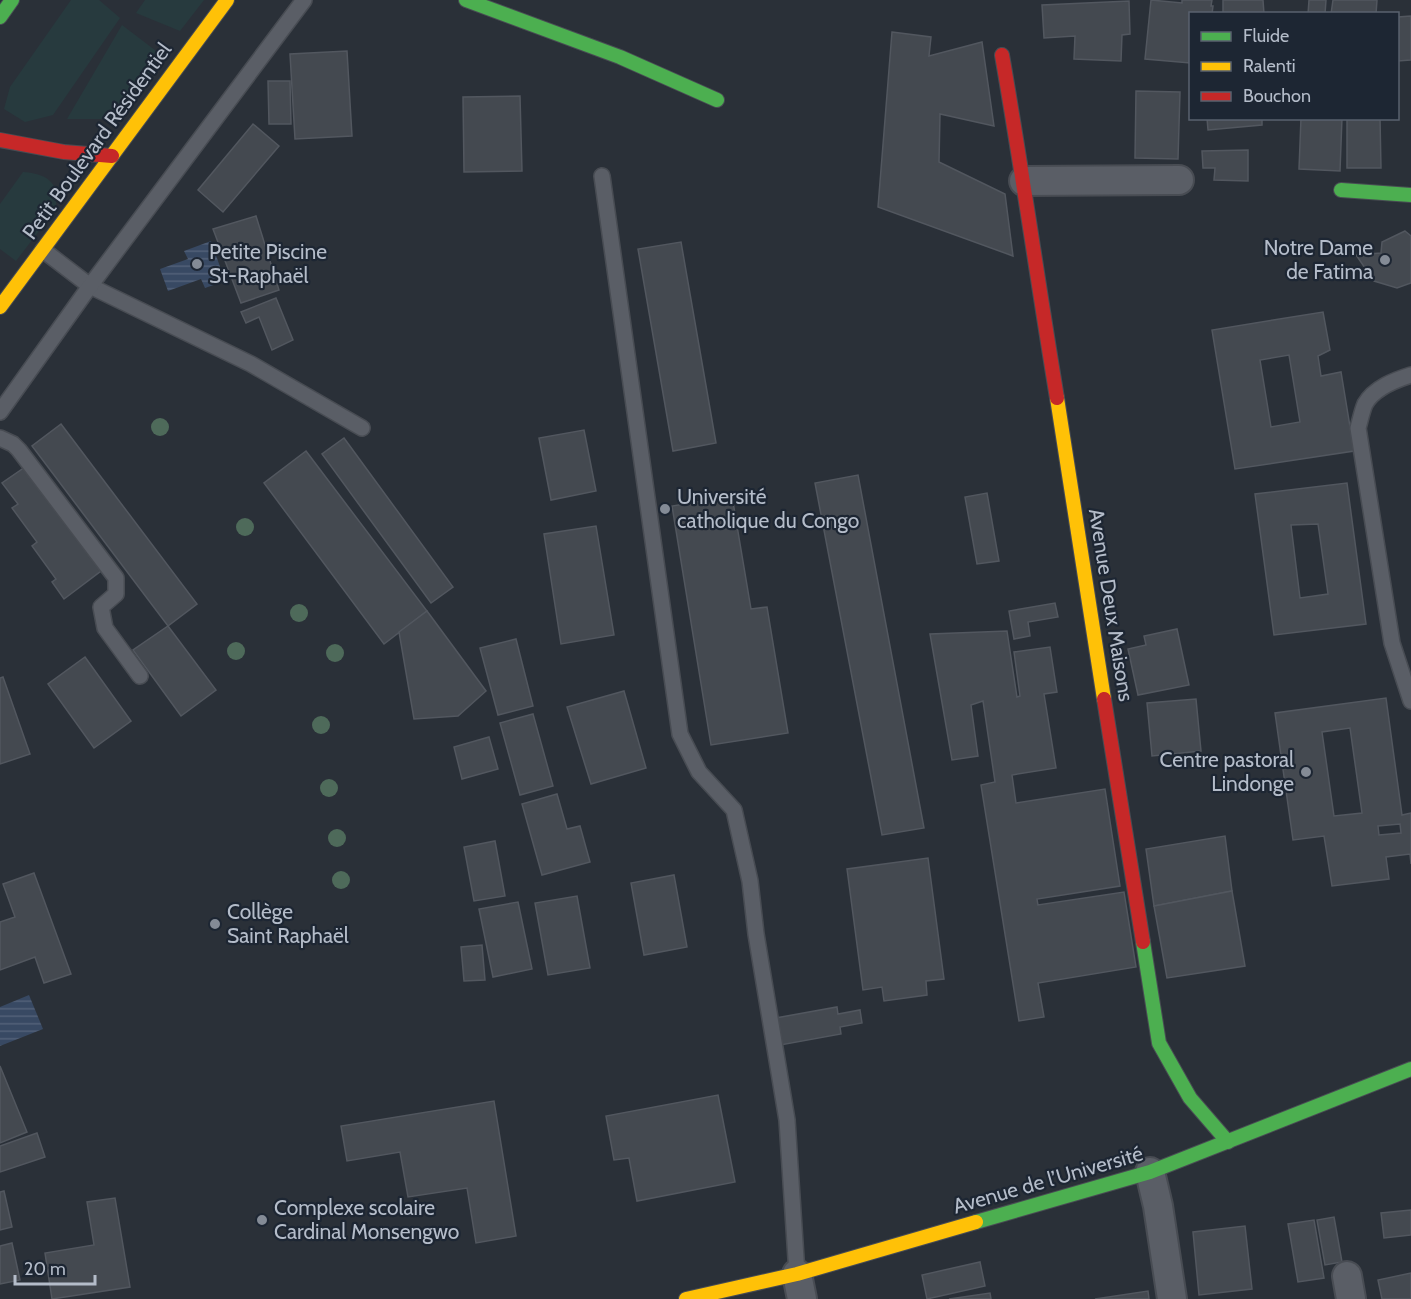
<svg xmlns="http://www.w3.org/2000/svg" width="1411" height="1299" font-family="Cabin,sans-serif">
	<defs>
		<pattern id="water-rules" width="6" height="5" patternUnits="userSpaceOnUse" patternTransform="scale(1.5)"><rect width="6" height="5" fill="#384963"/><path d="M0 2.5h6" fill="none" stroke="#526178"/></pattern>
	</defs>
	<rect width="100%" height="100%" fill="#2a3038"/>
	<g fill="#273a3e">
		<path d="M71,0H99L120,18L53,115L25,122L4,109L10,87Z"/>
		<path d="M145,0H204L180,31L136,13Z"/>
		<path d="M122,25L164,57L109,119H67Z"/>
		<path d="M23,172C48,174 61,183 55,210L16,261L0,249V204Z"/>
	</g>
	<g fill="url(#water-rules)">
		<path d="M211,241L225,281L205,288L201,279L168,291L160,269L188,259L184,251Z"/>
		<path d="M29,995L43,1029L0,1046V1007Z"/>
	</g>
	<g fill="#444950" stroke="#52575f" stroke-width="1.5" fill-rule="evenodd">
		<path d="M1151,0L1182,3V0H1212L1211,6H1213L1212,14H1190V63L1145,59Z"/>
		<path d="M1223,0H1263L1264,14H1223Z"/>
		<path d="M1309,0H1326L1325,14H1308Z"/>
		<path d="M1333,0H1377L1376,14H1331Z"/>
		<path d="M1129,1L1130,34L1122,35L1121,61L1074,59L1075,36L1044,38L1042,5Z"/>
		<path d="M1411,16V60L1398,61V17Z"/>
		<path d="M892,32L931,37L929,56L982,42L994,126L940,114L939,162L1005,194L1013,256L878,207Z"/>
		<path d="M347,51L352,136L295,139L290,54Z"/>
		<path d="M268,81H290L291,124H269Z"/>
		<path d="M1136,91L1180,92L1178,159L1135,158Z"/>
		<path d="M520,96L522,171L464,172L463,97Z"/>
		<path d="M1207,118H1262V125L1208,130Z"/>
		<path d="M1301,118H1342L1340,171L1299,169Z"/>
		<path d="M1347,118H1380L1381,168H1347Z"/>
		<path d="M253,124L279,146L223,212L198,190Z"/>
		<path d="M1248,150V181L1214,180L1215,168H1203L1202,151Z"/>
		<path d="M256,216L279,290L241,303L213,229Z"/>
		<path d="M1405,231L1411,236V283L1397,288L1374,281L1356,255L1381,253L1382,242Z"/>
		<path d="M681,242L716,443L673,451L638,249Z"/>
		<path d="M276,298L293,340L272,350L259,317L246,323L241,312Z"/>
		<path d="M1323,312L1330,350L1318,356L1321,376L1341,372L1354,451L1235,469L1212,330ZM1289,355L1300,422L1271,427L1260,360Z"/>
		<path d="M61,424L197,604L168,626L32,446Z"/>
		<path d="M584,430L596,491L551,500L539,438Z"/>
		<path d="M344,438L453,587L431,603L322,454Z"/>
		<path d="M306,451L427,611L384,644L264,483Z"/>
		<path d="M28,465L63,520L101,571L64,599L52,582L56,579L32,546L37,542L12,508L18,504L2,483Z"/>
		<path d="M858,475L924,828L882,835L815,483Z"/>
		<path d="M1347,483L1366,624L1274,635L1255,494ZM1318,524L1328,594L1300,598L1291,525Z"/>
		<path d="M987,493L999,561L977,564L965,497Z"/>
		<path d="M732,496L751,609L767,607L788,733L711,745L672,506Z"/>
		<path d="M596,526L614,635L561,644L544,534Z"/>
		<path d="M1055,603L1058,617L1028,622L1030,636L1014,639L1009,611Z"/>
		<path d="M427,611L486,691L458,716L414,719L399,632Z"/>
		<path d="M168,626L216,690L181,716L133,650Z"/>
		<path d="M1177,629L1189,685L1138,695L1128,649L1146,645L1144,636Z"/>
		<path d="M1007,631L1017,697L1020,696L1014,652L1050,647L1057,692L1044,694L1056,768L1012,775L1016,803L1105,789L1120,886L1037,899L1038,905L1124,892L1136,967L1038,983L1044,1017L1019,1021L981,785L995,782L983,701L971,705L978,756L952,760L930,634Z"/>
		<path d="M516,639L533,706L498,715L480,648Z"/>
		<path d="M85,657L131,721L94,748L48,684Z"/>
		<path d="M3,677L30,754L0,764V678Z"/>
		<path d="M624,691L646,768L591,784L567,707Z"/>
		<path d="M1386,698L1402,815L1411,813V864L1410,854L1386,857L1389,879L1332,886L1324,836L1293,840L1275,713ZM1350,728L1362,813L1334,816L1322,732ZM1400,824L1401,833L1379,835L1378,826Z"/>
		<path d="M1196,699L1201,751L1152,756L1147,703Z"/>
		<path d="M533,714L553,786L520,795L500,723Z"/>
		<path d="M489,737L498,769L462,779L454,747Z"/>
		<path d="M557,794L567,829L580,826L590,862L542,875L522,804Z"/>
		<path d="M1225,836L1232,891L1154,906L1146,849Z"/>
		<path d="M495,841L505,896L474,901L464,847Z"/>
		<path d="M928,858L944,979L926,981L927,995L884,1001L882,987L863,990L847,869Z"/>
		<path d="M34,873L71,974L44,983L35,957L0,970V922L15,917L3,884Z"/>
		<path d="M674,875L687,947L644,955L631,883Z"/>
		<path d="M1232,891L1245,966L1167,978L1154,906Z"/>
		<path d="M577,896L590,968L548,975L535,903Z"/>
		<path d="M518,902L532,969L493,977L479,909Z"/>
		<path d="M482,945L485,980L464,981L461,947Z"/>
		<path d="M837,1007L838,1014L860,1010L862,1023L840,1027L841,1034L775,1046L770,1019Z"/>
		<path d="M0,1066L27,1132L0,1143Z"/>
		<path d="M718,1095L735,1182L637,1201L629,1158L614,1160L606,1116Z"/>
		<path d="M494,1101L516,1236L476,1243L467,1188L408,1197L400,1152L347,1161L341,1126Z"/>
		<path d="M37,1133L45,1157L0,1172V1146Z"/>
		<path d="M4,1191L12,1227L0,1230V1192Z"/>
		<path d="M115,1198L130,1287L52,1299L45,1253L94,1245L87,1202Z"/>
		<path d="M1411,1210V1235L1384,1238L1381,1213Z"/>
		<path d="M1334,1217L1342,1262L1325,1265L1317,1220Z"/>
		<path d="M1314,1220L1324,1278L1298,1282L1288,1224Z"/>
		<path d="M1245,1226L1252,1289L1199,1295L1193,1232Z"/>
		<path d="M12,1243L20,1280L0,1284V1246Z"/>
		<path d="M980,1262L985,1286L927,1299L922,1275Z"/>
		<path d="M1411,1273V1299H1382L1378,1280Z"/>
		<path d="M1148,1291L1149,1299H1095Z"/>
		<path d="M990,1293L991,1299H949Z"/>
	</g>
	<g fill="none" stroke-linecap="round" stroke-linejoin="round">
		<defs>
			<g id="lane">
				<path d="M602,176L680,734L699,772L734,810L750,881L756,934L787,1120L797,1274"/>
				<path d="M43,250L90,286L251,364L362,428"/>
				<path d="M1411,375C1395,380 1374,388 1365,404C1362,411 1360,421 1358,428L1392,643L1411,701"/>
				<path d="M0,412L90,286L304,0"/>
				<path d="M0,438L13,444L19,450L116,578V594L101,607L105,628L140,676"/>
			</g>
			<g id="street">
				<path d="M1024,181L1179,180"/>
				<path d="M1150,1172L1158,1206L1172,1299"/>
				<path d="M797,1274L802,1299"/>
				<path d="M1347,1276L1351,1299"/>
			</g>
			<g id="fast">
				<path d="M466,0L620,57L717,100"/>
				<path d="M0,17L12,0"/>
				<path d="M1341,190L1411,195"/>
				<path d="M1143,942L1159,1043L1190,1098L1228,1142"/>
				<path d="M976,1222L1150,1172L1411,1069"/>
			</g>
			<g id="slow">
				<path d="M0,307L227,0"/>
				<path d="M1057,398L1104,699"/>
				<path d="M686,1299L797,1274L976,1222"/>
			</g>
			<g id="jam">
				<path d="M1002,55C1022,169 1038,284 1057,398"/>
				<path d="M0,140L64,152L112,156"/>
				<path d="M1104,699L1143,942"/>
			</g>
		</defs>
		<use href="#lane" stroke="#484c53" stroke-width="18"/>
		<use href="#street" stroke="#484c53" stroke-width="32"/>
		<use href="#fast" stroke="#484c53" stroke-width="16"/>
		<use href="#slow" stroke="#484c53" stroke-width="16"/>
		<use href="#jam" stroke="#484c53" stroke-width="16"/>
		<use href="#lane" stroke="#5a5e66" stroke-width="15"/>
		<use href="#street" stroke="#5a5e66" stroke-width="28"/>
		<use href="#fast" stroke="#4caf50" stroke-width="14"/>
		<use href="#slow" stroke="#ffc107" stroke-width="14"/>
		<use href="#jam" stroke="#c62828" stroke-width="14"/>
	</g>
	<g fill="#4e6a5a">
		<circle cx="160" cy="427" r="9"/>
		<circle cx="245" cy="527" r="9"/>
		<circle cx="299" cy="613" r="9"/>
		<circle cx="236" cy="651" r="9"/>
		<circle cx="335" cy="653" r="9"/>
		<circle cx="321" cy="725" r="9"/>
		<circle cx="329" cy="788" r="9"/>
		<circle cx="337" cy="838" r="9"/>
		<circle cx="341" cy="880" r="9"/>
	</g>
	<g fill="#848b96" stroke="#1d2633" stroke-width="2">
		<circle cx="1385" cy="260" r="6"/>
		<circle cx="197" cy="264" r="6"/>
		<circle cx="665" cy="509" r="6"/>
		<circle cx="1306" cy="772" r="6"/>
		<circle cx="215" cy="924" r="6"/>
		<circle cx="262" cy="1220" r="6"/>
	</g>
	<g text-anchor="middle" stroke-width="4.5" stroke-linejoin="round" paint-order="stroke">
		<g font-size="21" fill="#b4bcc9" stroke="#1d2633">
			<text transform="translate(97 141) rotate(-54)" y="7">Petit Boulevard Résidentiel</text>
			<text transform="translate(1111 605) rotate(81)" y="7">Avenue Deux Maisons</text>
			<text transform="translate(1048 1180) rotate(-16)" y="7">Avenue de l’Université</text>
		</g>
		<g font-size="21" fill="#b4bcc9" stroke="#1d2633" text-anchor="start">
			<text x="1373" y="255" text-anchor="end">Notre Dame<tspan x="1373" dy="24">de Fatima</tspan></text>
			<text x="209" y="259">Petite Piscine<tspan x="209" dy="24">St-Raphaël</tspan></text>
			<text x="677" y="504">Université<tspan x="677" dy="24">catholique du Congo</tspan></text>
			<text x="1294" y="767" text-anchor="end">Centre pastoral<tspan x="1294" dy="24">Lindonge</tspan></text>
			<text x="227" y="919">Collège<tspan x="227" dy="24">Saint Raphaël</tspan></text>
			<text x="274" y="1215">Complexe scolaire<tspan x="274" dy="24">Cardinal Monsengwo</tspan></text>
		</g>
	</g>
	<rect x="1189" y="12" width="210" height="108" fill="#1d2633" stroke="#59626f" stroke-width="1.5"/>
	<rect x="1201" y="32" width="30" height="9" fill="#4caf50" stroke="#59626f" stroke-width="1.5"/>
	<text x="1243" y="42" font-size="18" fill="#b4bcc9">Fluide</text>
	<rect x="1201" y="62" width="30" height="9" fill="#ffc107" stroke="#59626f" stroke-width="1.5"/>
	<text x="1243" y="72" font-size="18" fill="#b4bcc9">Ralenti</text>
	<rect x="1201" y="92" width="30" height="9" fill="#c62828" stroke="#59626f" stroke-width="1.5"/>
	<text x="1243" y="102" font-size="18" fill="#b4bcc9">Bouchon</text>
	<path d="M15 1275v9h80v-9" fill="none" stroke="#b4bcc9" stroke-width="3"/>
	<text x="24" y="1275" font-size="18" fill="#b4bcc9" stroke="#1d2633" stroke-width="4.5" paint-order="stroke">20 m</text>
</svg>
